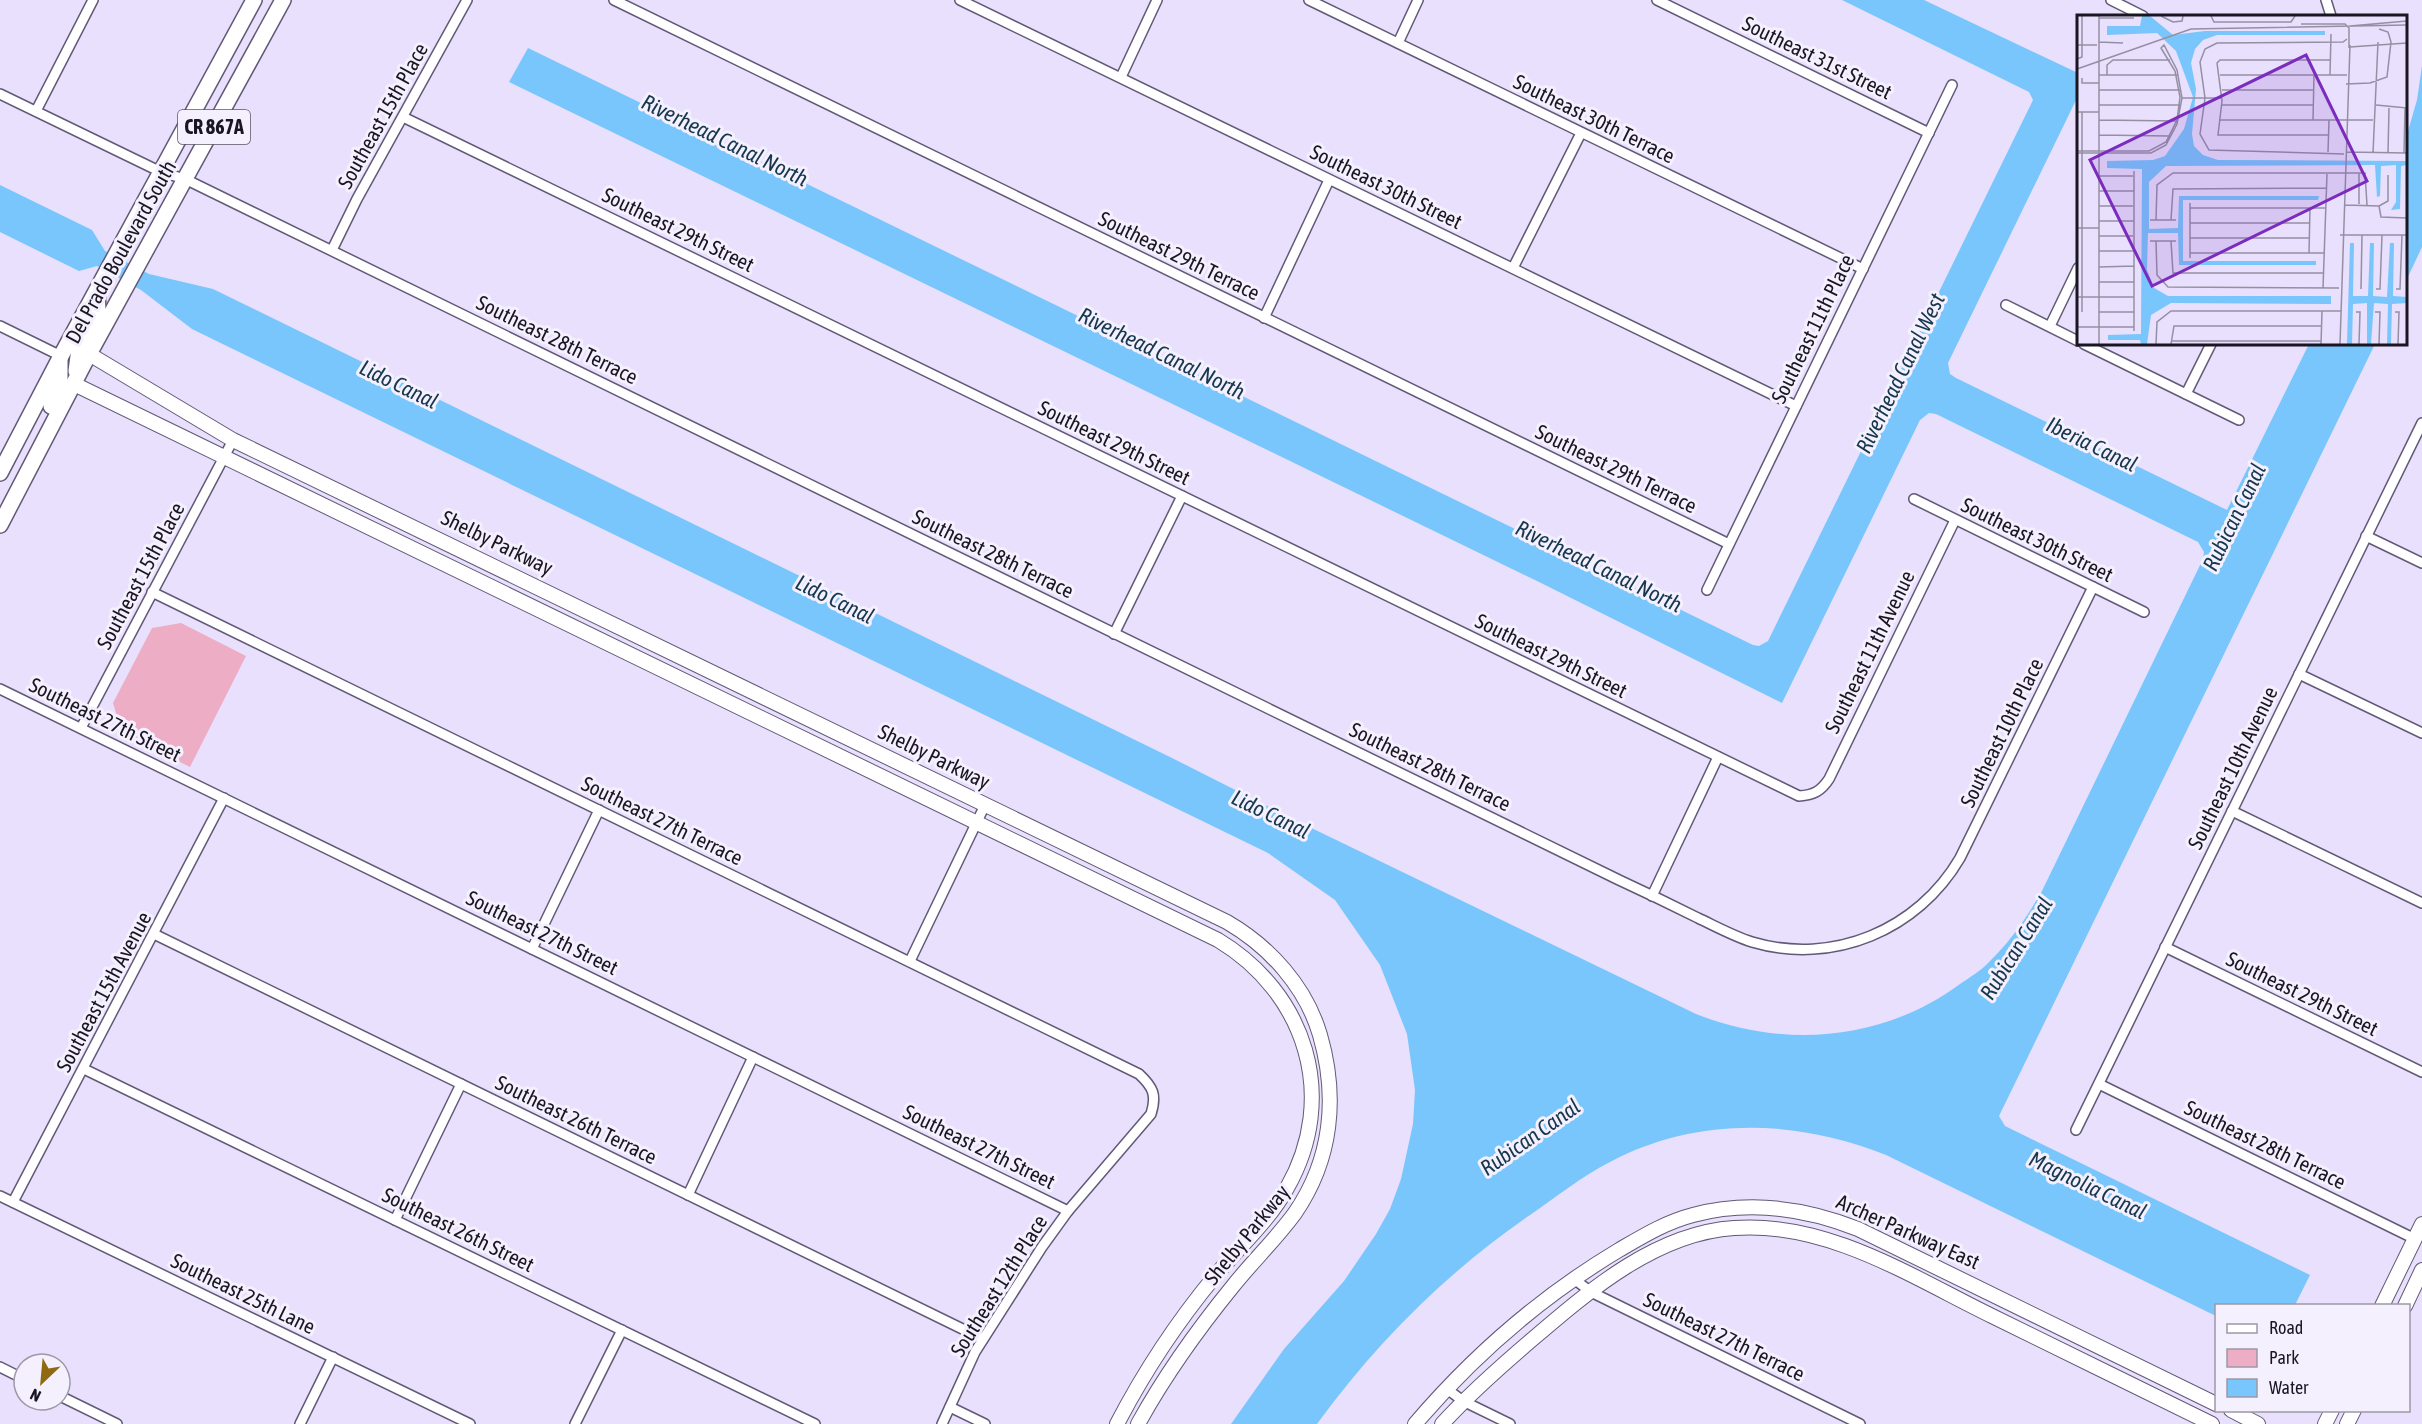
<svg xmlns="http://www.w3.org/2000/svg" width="2422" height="1424" font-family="'Asap Condensed',sans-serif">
	<rect width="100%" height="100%" fill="#e8e0fc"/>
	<path fill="#edadc4" d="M181,623L246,656L190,767L122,733L113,703L152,628Z"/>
	<g fill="#78c6fc">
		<path d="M1842,0H1924L2078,73V96L1948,363L1950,374L1956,378L2227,510L2309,344H2375L1999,1116L2005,1126L2310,1275L2295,1305L2216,1306V1316L1886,1155C1797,1119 1696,1116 1610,1162C1581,1177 1556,1197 1530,1215C1447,1272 1376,1343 1317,1424H1231L1284,1349L1344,1281L1376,1234L1390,1209L1401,1179L1413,1124L1415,1090L1407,1034L1380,965L1335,900L1268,853L192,329L141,290L97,266L79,271L0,232V185L92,230L105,251L149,274L213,289L1172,758L1299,822L1696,1014C1784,1049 1883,1041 1960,984C1970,977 1981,971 1989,962C2010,942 2026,918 2041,893L2203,559L2204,552L2198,542L1936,414L1929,413L1920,420L1782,703L1535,580L509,82L528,48L1753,645L1759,646L1768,641L2033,100L2029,92Z"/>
		<path d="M2422,66V247L2406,281V138L2417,100Z"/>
	</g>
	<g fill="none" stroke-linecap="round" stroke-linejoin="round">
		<defs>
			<g id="street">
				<path d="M614,0L1729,544"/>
				<path d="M960,0L1796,406"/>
				<path d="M1309,0L1863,269"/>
				<path d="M1657,0L1929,133"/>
				<path d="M2111,0L2143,16"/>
				<path d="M2326,0L2331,16"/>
				<path d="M1398,43L1418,0"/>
				<path d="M1121,77L1157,0"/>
				<path d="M0,94L161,172L185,179L1619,880C1645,892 1672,905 1698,918C1715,926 1733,936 1752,942C1833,966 1918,930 1960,858L2093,587"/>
				<path d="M36,111L93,0"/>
				<path d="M403,117L1799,796C1814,795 1821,791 1829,779L1955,520"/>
				<path d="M332,250L357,199L467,0"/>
				<path d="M1513,268L1581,133"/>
				<path d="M2006,305L2078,341"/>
				<path d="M1264,318L1329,180"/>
				<path d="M0,326L61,356"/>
				<path d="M2050,326L2078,268"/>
				<path d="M2084,344L2239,420"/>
				<path d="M2186,394L2211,344"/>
				<path d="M1914,499L2144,612"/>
				<path d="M2366,536L2422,563"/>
				<path d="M1707,590L1952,85"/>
				<path d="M152,592L1139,1074C1153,1087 1157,1095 1151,1114L1068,1211L1042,1247L975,1352L942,1424"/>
				<path d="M1114,634L1182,496"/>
				<path d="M2299,674L2422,733"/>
				<path d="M0,689L1068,1211"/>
				<path d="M81,728L233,440"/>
				<path d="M2232,811L2422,903"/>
				<path d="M1652,896L1718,757"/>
				<path d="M154,934L983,1339"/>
				<path d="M2165,947L2422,1072"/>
				<path d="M532,949L599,810"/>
				<path d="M910,961L985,805"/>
				<path d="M84,1069L815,1424"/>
				<path d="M2099,1084L2415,1239"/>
				<path d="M2076,1130L2422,423"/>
				<path d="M688,1195L753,1057"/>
				<path d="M0,1196L470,1424"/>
				<path d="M13,1202L224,798"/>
				<path d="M395,1220L461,1084"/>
				<path d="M1574,1279L1591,1292L1860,1424"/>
				<path d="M0,1367L24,1379"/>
				<path d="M1447,1389L1463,1401L1510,1424"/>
				<path d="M60,1396L117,1424"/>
				<path d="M950,1407L985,1424"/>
				<path d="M300,1424L333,1357"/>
				<path d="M575,1424L622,1330"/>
			</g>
			<g id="secondary">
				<path d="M89,354L233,440L1227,922C1270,947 1306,987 1320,1035C1338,1097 1332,1159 1295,1213C1276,1239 1253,1261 1233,1286C1198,1329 1165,1375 1138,1424"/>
				<path d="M74,384L1218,940C1306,993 1339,1097 1287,1188C1269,1221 1239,1247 1215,1276C1177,1322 1144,1372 1117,1424"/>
				<path d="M2382,1306L2422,1224"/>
				<path d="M2405,1306L2422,1270"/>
				<path d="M2231,1410L2258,1424"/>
				<path d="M1415,1424C1473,1356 1542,1296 1619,1250C1643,1236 1666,1222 1693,1215C1750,1200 1805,1208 1858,1229L2216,1404"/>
				<path d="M1442,1424C1471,1392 1502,1365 1535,1337C1591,1289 1657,1233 1734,1228C1827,1221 1912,1277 1992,1316C2065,1352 2139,1388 2212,1424"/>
				<path d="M2325,1424L2332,1410"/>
				<path d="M2347,1424L2354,1410"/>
			</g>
			<g id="primary">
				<path d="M76,371L79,349L98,311L97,291"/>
				<path d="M51,406L60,389V360"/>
				<path d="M0,473L61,356L254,0"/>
				<path d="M0,525L89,354L283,0"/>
			</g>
		</defs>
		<use href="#street" stroke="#625977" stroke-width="12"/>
		<use href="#secondary" stroke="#625977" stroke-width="16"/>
		<use href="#primary" stroke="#625977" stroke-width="18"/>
		<use href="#street" stroke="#fff" stroke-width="9"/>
		<use href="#secondary" stroke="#fff" stroke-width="14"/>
		<use href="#primary" stroke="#fff" stroke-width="15"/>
	</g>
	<g text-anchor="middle" stroke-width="6" stroke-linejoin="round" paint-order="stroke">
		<rect fill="#f4f0fe" stroke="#5b5763" stroke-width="1.5" x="178" y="110" width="72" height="34" rx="4.5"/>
		<g font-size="20" font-weight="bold" fill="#191521">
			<text x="214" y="134">CR 867A</text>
		</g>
		<g font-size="21" fill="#191521" stroke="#f4f0fe">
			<text transform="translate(1817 58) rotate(26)" y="7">Southeast 31st Street</text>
			<text transform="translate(383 116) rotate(-61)" y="7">Southeast 15th Place</text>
			<text transform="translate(1594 119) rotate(26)" y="7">Southeast 30th Terrace</text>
			<text transform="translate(1386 187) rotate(26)" y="7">Southeast 30th Street</text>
			<text transform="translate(678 230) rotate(26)" y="7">Southeast 29th Street</text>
			<text transform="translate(121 252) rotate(-61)" y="7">Del Prado Boulevard South</text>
			<text transform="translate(1179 256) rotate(26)" y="7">Southeast 29th Terrace</text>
			<text transform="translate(1813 329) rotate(-64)" y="7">Southeast 11th Place</text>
			<text transform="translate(557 340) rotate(26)" y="7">Southeast 28th Terrace</text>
			<text transform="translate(1114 443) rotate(26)" y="7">Southeast 29th Street</text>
			<text transform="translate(1616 469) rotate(26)" y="7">Southeast 29th Terrace</text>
			<text transform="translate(2037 540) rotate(26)" y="7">Southeast 30th Street</text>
			<text transform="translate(497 543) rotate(26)" y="7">Shelby Parkway</text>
			<text transform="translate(993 554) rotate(26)" y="7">Southeast 28th Terrace</text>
			<text transform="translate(141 576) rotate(-62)" y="7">Southeast 15th Place</text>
			<text transform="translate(1870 652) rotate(-64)" y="7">Southeast 11th Avenue</text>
			<text transform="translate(1551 656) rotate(26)" y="7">Southeast 29th Street</text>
			<text transform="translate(105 720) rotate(26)" y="7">Southeast 27th Street</text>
			<text transform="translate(2002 733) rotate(-64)" y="7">Southeast 10th Place</text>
			<text transform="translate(934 757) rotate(26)" y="7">Shelby Parkway</text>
			<text transform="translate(1430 767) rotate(26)" y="7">Southeast 28th Terrace</text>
			<text transform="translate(2233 768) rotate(-64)" y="7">Southeast 10th Avenue</text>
			<text transform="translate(662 821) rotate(26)" y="7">Southeast 27th Terrace</text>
			<text transform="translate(542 933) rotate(26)" y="7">Southeast 27th Street</text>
			<text transform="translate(104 992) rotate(-62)" y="7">Southeast 15th Avenue</text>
			<text transform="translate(2302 994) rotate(26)" y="7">Southeast 29th Street</text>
			<text transform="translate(576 1120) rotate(26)" y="7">Southeast 26th Terrace</text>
			<text transform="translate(2265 1145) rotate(26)" y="7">Southeast 28th Terrace</text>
			<text transform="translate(979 1147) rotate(26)" y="7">Southeast 27th Street</text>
			<text transform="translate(458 1230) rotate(26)" y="7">Southeast 26th Street</text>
			<text transform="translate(1908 1232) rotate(24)" y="7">Archer Parkway East</text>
			<text transform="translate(1247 1235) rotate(-51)" y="7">Shelby Parkway</text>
			<text transform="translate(999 1286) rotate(-58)" y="7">Southeast 12th Place</text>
			<text transform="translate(243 1294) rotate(26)" y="7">Southeast 25th Lane</text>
			<text transform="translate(1724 1337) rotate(26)" y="7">Southeast 27th Terrace</text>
		</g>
		<g font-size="22" font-style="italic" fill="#16374e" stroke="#f4f0fe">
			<text transform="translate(725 140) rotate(26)" y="8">Riverhead Canal North</text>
			<text transform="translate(1162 353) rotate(26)" y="8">Riverhead Canal North</text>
			<text transform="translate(1900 373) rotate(-64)" y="8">Riverhead Canal West</text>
			<text transform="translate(399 384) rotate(26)" y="8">Lido Canal</text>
			<text transform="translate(2092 444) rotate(26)" y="8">Iberia Canal</text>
			<text transform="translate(2234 517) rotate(-64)" y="8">Rubican Canal</text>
			<text transform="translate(1599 566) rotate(26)" y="8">Riverhead Canal North</text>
			<text transform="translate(835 599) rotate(26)" y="8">Lido Canal</text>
			<text transform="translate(1271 814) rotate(26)" y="8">Lido Canal</text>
			<text transform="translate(2016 948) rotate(-58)" y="8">Rubican Canal</text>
			<text transform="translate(1530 1137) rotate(-35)" y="8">Rubican Canal</text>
			<text transform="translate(2088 1185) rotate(26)" y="8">Magnolia Canal</text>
		</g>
	</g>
	<g transform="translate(2077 15)">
		<rect width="330" height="330" fill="#e8e0fc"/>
		<path d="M65,1H73L96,20L128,16H248V20H140L126,25L118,34L114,48L119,74L115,119L117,131L126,140L141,145L330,146V150L324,151L323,194L314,195L319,187V150L304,151L303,181L300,182L298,150L89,151L72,167V214L101,213L102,181H242L241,185H106V246H239V250H102L101,218H71L70,255L77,273L91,281H254V289L94,288L74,300L70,329H64L63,325H31V320L64,319L65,154L30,153V146L76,145L88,141L107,114L116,82L99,36L80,18L30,20V11H63ZM273,228H277L276,281H291L293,228H297L296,281L310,282L313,228H317L316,281L330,282V288L315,289L314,329H310L311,289L297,288L294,329H290V288L276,289L275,329H270Z" fill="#78c6fc"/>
		<path fill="none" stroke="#958fa4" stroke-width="1.5" d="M22,1V329M84,1L96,7L105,6L106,1M134,1L137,7H214L218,1M22,3H57M224,9H268L272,13V33M273,11L330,6M302,14L311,17L314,27M22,27L46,28M0,30H20M273,32L330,28M0,44L5,42V1M0,54L114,14L330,10M22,60H101M30,60V50L36,45H93M143,60H270M253,60L254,19M5,63V68H22M269,69L293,68L310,62L314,27M22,75H104M145,75H237M105,83H145M22,90H104M145,90H236M299,90L330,93M0,97H22M5,97V297M22,105L101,106M143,105H296M236,105L237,60M22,120L92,121M251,120H141L145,86L140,48L143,45H253M0,136H72L89,127L100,105L103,82L98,56L84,33L87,30L100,55L105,83L100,109L89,130L74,138H0M251,137L252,105M270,137L330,138M296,138L301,27M311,138L312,93M327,138L328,93M267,139L132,135L123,119L128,83L123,47L128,34L140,28L266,27L270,24M22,161H56M22,176H57M113,188V243M282,189V158M268,190L302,191M22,191H56M302,191L304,202L330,203M302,191L311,186V160M113,193H249M73,205H99M79,205L80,170L96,158H288L290,190M94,205L96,174L250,173M22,206H57M113,208H233M0,213H22M263,220H330M22,221H56M113,223H232M73,226H99M79,226L80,260L91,272L262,273M94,226L96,258H246M22,236H57M113,238H247M232,238L233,193M22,252L57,251M22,267H57M246,273L250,159M284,274L285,220M299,274H303L305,220M319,274H323L325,220M0,282H57M22,297H57M279,297H283L282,329M298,297H303L302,329M318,297H322L321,329M0,312H57M57,316V156M94,326H244M79,329L80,307L94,296H264M94,329L97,311H245M244,329L245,296M263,329L273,30"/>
		<path fill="#7b2cbf" fill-opacity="0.15" stroke="#7b2cbf" stroke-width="3" d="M229,40L290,166L75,271L13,145Z"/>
		<rect width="330" height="330" fill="none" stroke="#191521" stroke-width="3"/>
	</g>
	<rect x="2215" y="1304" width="195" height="108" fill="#f4f0fe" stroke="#9c98a6" stroke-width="1.5"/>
	<rect x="2227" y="1324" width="30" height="9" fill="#ffffff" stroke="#9c98a6" stroke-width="1.5"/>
	<text x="2269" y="1334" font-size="18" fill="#191521">Road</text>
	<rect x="2227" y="1349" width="30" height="18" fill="#edadc4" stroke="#9c98a6" stroke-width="1.5"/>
	<text x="2269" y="1364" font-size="18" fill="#191521">Park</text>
	<rect x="2227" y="1379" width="30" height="18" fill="#78c6fc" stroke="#9c98a6" stroke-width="1.5"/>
	<text x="2269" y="1394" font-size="18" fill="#191521">Water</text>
	<g transform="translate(42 1382) rotate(206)"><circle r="28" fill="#f4f0fe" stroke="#9c98a6" stroke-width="1.5"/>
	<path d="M0-4.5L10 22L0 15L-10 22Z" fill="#906a0f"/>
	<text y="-9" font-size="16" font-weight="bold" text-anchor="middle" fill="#191521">N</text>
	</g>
</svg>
